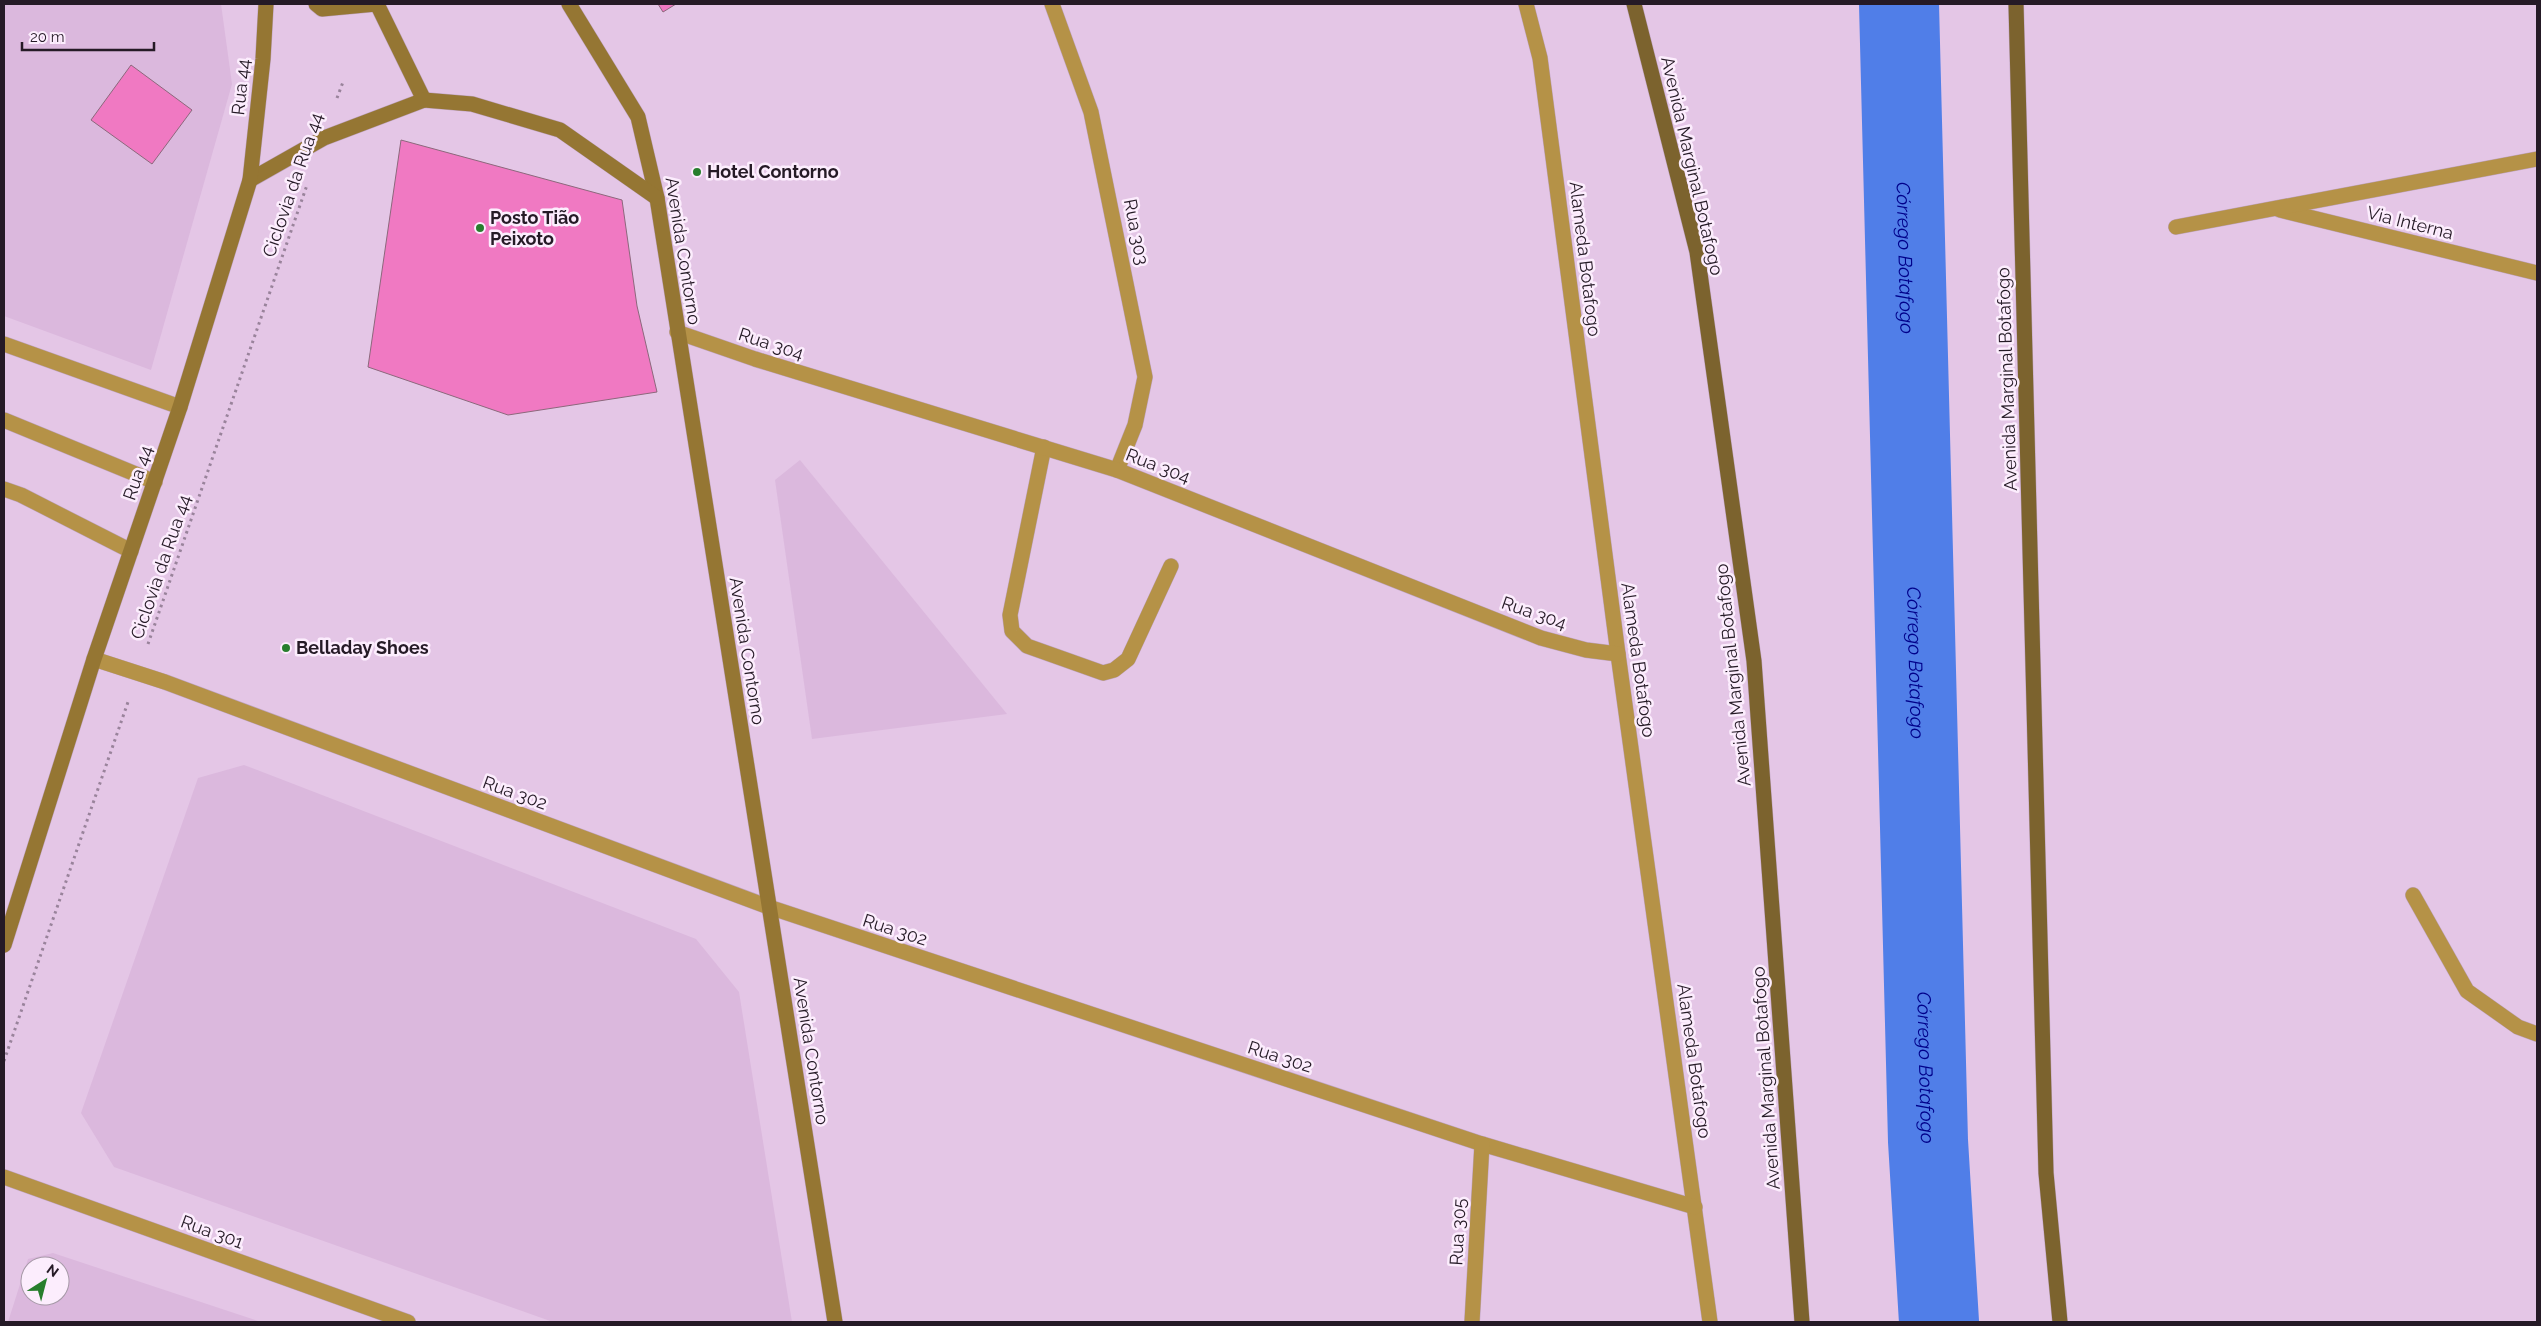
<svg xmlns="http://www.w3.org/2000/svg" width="2541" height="1326" font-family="Raleway,sans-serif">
	<rect width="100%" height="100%" fill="#e4c6e6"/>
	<g fill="#dbb8dd" fill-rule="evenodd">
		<path d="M4,4H221L232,84L151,370L4,316Z"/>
		<path d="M800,460L1007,714L812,739L775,480Z"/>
		<path d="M244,765L696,939L739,992L792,1322H553L114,1167L81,1113L198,778Z"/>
		<path d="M53,1253L261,1322H8L28,1259ZM30,1266H60V1296H30Z"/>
	</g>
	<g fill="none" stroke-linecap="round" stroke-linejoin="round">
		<path stroke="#507ee8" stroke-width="80" id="s1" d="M1899,4L1928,1141L1939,1322"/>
	</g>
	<g fill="#f079c2" stroke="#8c687c">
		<path d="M658,4H676L663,12Z"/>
		<path d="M131,65L192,110L152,164L91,120Z"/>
		<path d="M401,140L622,200L637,306L657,392L508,415L368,367Z"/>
	</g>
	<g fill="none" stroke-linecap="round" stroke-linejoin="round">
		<defs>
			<g id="lane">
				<path d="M2280,210L2537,273"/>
				<path d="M2176,227L2537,159"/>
				<path d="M4,344L180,407"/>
				<path d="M4,420L155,482"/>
				<path d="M1044,447L1010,615L1012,631L1027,646L1103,673L1114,670L1128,659L1171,566"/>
				<path d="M4,489L21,495L131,551"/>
				<path d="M2413,895L2467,991L2518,1027L2537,1034"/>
			</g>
			<g id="street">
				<path d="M1052,4L1091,112L1145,377L1135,425L1117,470"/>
				<path d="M1526,4L1540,58L1618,654L1710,1322"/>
				<path d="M677,332L755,359L1117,470L1541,638L1586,650L1618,654"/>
				<path d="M94,659L165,682L769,907L1482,1144L1695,1207"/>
				<path d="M4,1177L408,1322"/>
				<path d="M1472,1322L1482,1144"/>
			</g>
			<g id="secondary">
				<path d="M316,4L322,9L376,4"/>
				<path d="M377,4L424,100"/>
				<path d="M569,4L638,117L657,198L835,1322"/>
				<path d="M250,180L324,138L424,100L472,104L560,130L657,198"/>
				<path d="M4,945L94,659L180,407L250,180L263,59L266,4"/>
			</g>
			<g id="primary">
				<path d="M1634,4L1697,252L1754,661L1802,1322"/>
				<path d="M2016,4L2046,1173L2060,1322"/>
			</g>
		</defs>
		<use href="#lane" stroke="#bea4c0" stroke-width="16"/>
		<use href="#street" stroke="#bea4c0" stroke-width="16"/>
		<use href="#secondary" stroke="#bea4c0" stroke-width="16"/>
		<use href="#primary" stroke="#bea4c0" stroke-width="16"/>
		<g stroke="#99839b" stroke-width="3" stroke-dasharray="2.5 4" stroke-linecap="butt">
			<path d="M337,98L343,82"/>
			<path d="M148,644L307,185"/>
			<path d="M4,1061L128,702"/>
		</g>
		<use href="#lane" stroke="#b59247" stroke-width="15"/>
		<use href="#street" stroke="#b59247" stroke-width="15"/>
		<use href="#secondary" stroke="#957633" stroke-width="15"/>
		<use href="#primary" stroke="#7c632e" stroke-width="15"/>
	</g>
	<g fill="#277e2d" stroke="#fcedfd" stroke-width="2">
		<circle cx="697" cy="172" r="5"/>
		<circle cx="480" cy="228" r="5"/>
		<circle cx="286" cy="648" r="5"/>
	</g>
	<g text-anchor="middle" stroke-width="5" stroke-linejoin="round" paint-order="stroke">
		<g font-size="18" fill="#251a26" stroke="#fcedfd">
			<text transform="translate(241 87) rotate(-84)" y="6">Rua 44</text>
			<text transform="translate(1692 166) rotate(77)" y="6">Avenida Marginal Botafogo</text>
			<text transform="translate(293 185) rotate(-71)" y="6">Ciclovia da Rua 44</text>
			<text transform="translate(2410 223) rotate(14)" y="6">Via Interna</text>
			<text transform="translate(1136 232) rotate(79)" y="6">Rua 303</text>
			<text transform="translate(683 251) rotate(81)" y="6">Avenida Contorno</text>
			<text transform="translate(1585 259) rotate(83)" y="6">Alameda Botafogo</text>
			<text transform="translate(771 344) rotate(18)" y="6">Rua 304</text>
			<text transform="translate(2007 379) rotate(-92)" y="6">Avenida Marginal Botafogo</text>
			<text transform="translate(1158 466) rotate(21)" y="6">Rua 304</text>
			<text transform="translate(138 473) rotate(-71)" y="6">Rua 44</text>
			<text transform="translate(161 567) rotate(-71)" y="6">Ciclovia da Rua 44</text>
			<text transform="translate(1534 613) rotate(19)" y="6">Rua 304</text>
			<text transform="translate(747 651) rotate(81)" y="6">Avenida Contorno</text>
			<text transform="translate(1638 660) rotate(82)" y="6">Alameda Botafogo</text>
			<text transform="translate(1733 675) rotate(-96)" y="6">Avenida Marginal Botafogo</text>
			<text transform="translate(515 793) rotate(20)" y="6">Rua 302</text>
			<text transform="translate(895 930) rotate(18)" y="6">Rua 302</text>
			<text transform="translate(811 1051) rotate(81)" y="6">Avenida Contorno</text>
			<text transform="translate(1280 1057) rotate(18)" y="6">Rua 302</text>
			<text transform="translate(1694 1061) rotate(82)" y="6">Alameda Botafogo</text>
			<text transform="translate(1766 1078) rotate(-94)" y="6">Avenida Marginal Botafogo</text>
			<text transform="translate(212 1232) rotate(20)" y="6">Rua 301</text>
			<text transform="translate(1458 1232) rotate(-87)" y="6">Rua 305</text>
		</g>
		<g font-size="18" font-weight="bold" fill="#251a26" stroke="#fcedfd" text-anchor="start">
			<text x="707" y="178">Hotel Contorno</text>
			<text x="490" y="224">Posto Tião<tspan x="490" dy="21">Peixoto</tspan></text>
			<text x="296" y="654">Belladay Shoes</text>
		</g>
		<g font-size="19" font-style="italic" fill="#01018a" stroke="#fcedfd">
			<text dy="7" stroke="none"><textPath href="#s1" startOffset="254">Córrego Botafogo</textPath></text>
			<text dy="7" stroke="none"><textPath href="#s1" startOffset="659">Córrego Botafogo</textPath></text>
			<text dy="7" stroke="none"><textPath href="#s1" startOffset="1064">Córrego Botafogo</textPath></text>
		</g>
	</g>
	<rect width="2541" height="1326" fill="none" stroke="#251a26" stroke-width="10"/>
	<g transform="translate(45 1281) rotate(36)"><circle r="24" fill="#fcedfd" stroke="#a699a7"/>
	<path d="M0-4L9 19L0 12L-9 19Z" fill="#277e2d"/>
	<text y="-8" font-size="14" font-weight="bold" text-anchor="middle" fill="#251a26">N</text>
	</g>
	<path d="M22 42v8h132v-8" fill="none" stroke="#251a26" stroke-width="2.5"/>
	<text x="30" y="42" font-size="15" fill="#251a26" stroke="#fcedfd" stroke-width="4" paint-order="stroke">20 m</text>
</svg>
